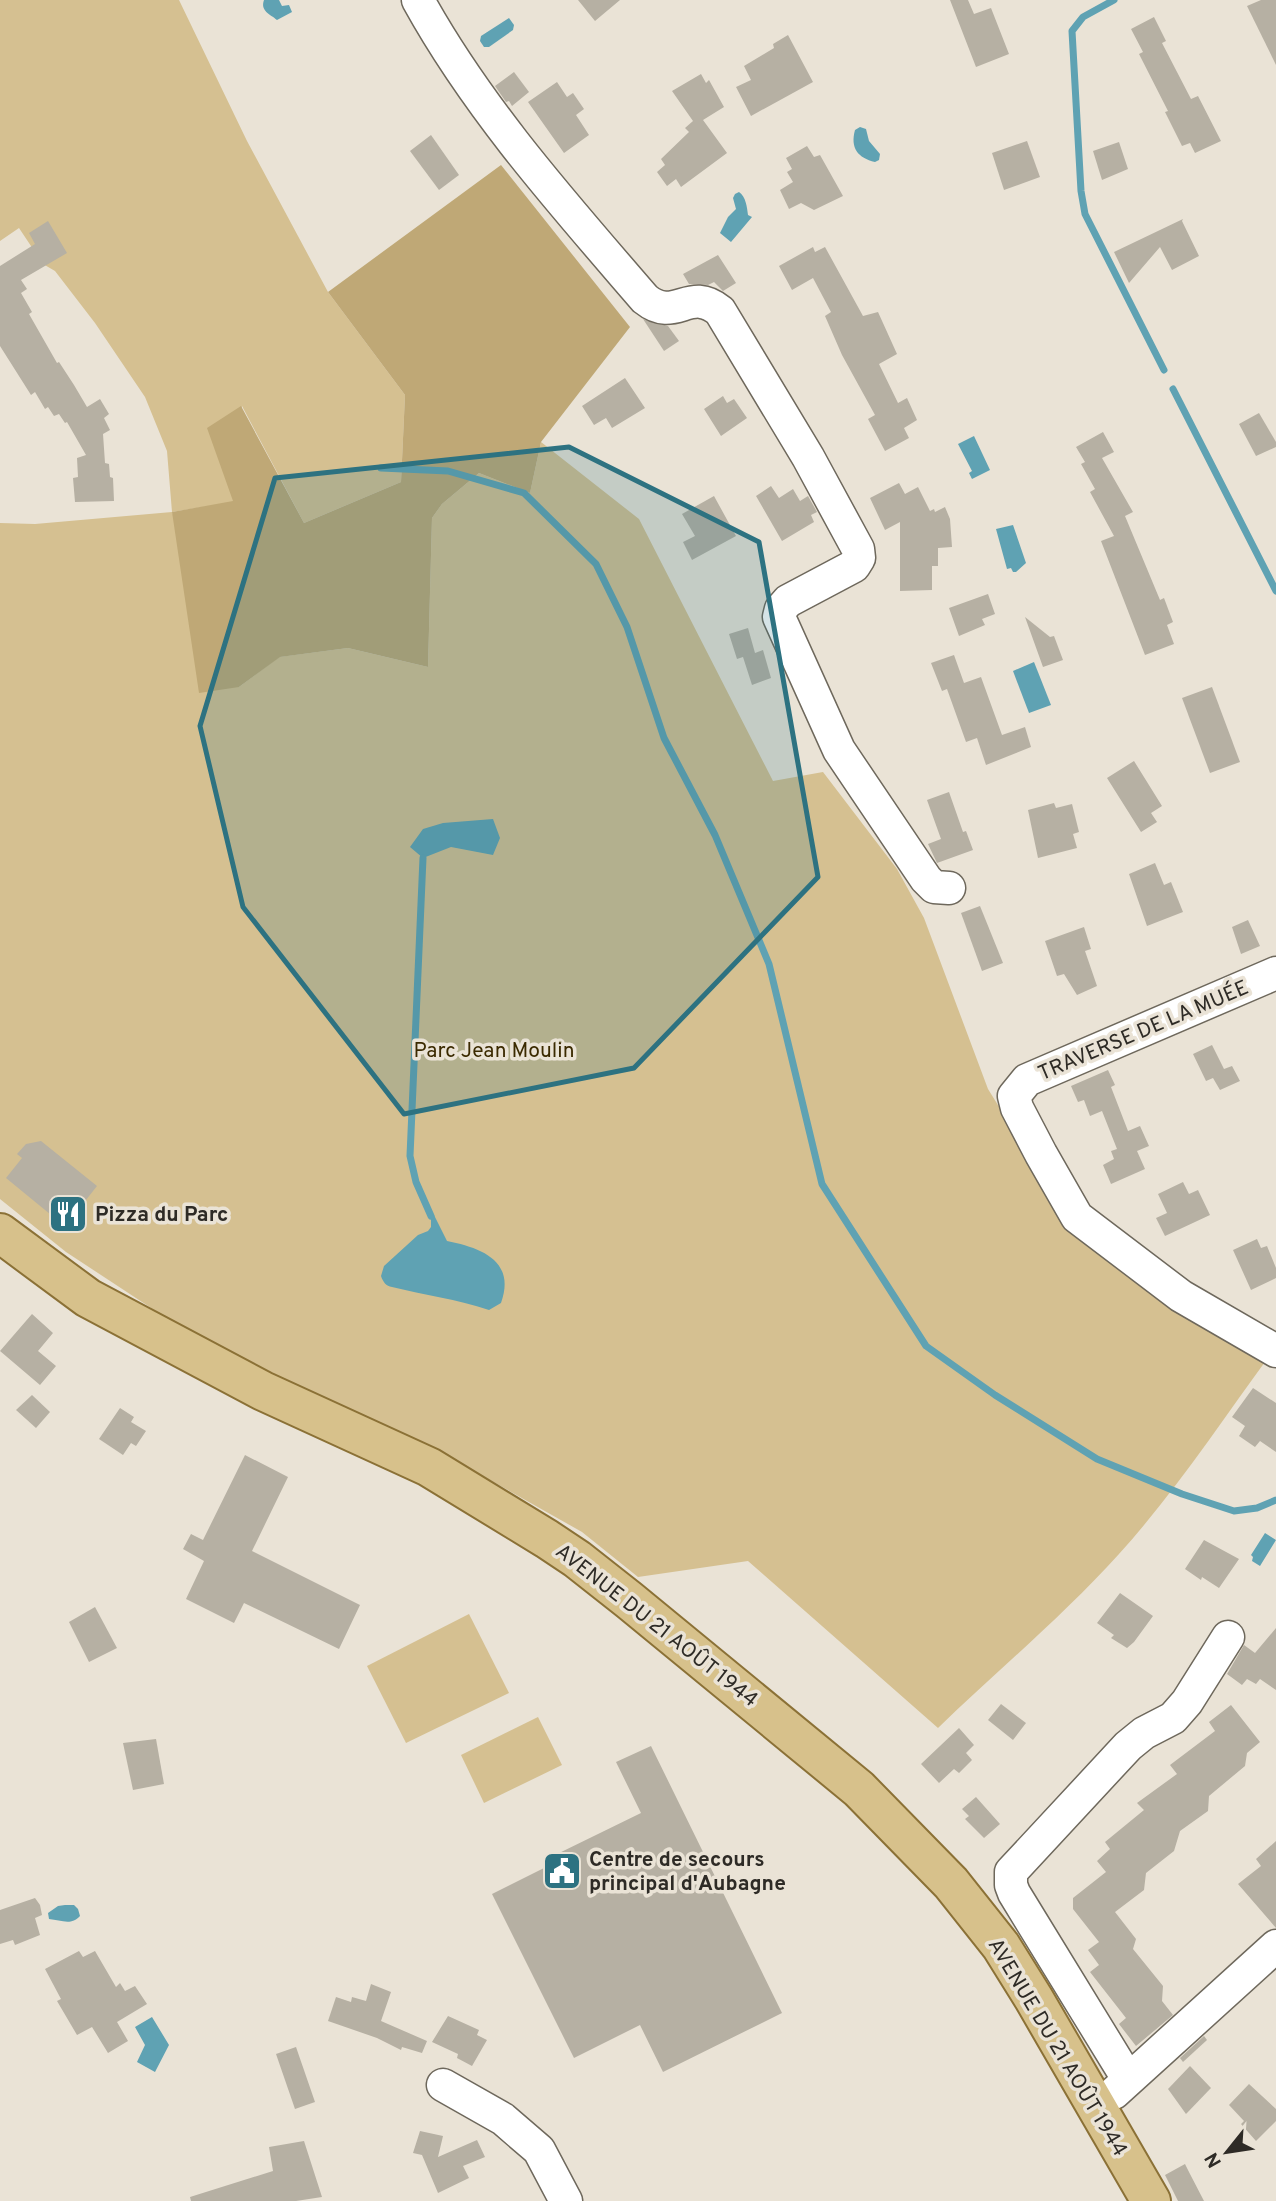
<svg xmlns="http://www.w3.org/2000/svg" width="1276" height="2201" font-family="Overpass,sans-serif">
	<rect width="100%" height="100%" fill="#eae3d6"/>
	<g fill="#d5c091">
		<path d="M0,0H179L247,141L328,292L405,395L401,482L304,523L242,406L234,502L172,512L239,687L279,657L348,648L428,667L432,518L442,504L479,473L530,493L541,442L639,519L773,781L823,772L897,869L924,918L988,1089L1073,1226L1270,1355C1221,1422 1175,1492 1119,1554C1063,1616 998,1670 938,1728L748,1561L638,1577L582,1532L444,1454L212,1348L66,1252L0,1199V523L35,524L172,512L167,451L145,397L95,323L55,271L43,264L19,228L0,241Z"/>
		<path d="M469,1614L509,1693L406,1743L367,1666Z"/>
		<path d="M538,1717L562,1765L484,1803L461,1755Z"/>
	</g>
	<path fill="#bfa876" d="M501,165L630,327L541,442L530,493L479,473L442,504L432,518L428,667L348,648L280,657L239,687L199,693L172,512L233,501L207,428L241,406L304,523L401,482L405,395L328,292Z"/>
	<g fill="#5fa2b3">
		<path d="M264,0H279L282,6L289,5L292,12L277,20C270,14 260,11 264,0Z"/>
		<path d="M509,18L514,25L513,30L489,47H484L480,41L481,36Z"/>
		<path d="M860,127L866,129L869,141L880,154L879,160L875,162C858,158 850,148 855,130Z"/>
		<path d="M739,192C746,197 747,207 748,215L752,217L731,242L720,233L728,217L736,209L733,198L735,194Z"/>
		<path d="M974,436L990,470L972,479L969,473L972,471L958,444Z"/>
		<path d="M1013,525L1026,563L1016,572H1013L1011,568L1007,569L996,529Z"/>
		<path d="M1034,662L1051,705L1029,713L1013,671Z"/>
		<path d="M493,819L500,838L493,855L451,847L423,858L410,847L423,829L443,823Z"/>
		<path d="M434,1215L447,1241C482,1248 516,1261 501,1303L489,1310C457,1299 424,1295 392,1287C386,1286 383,1282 381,1276L384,1266L418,1235L428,1231L431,1227V1216Z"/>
		<path d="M1265,1533L1276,1540L1260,1566L1252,1561L1253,1557L1251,1555Z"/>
		<path d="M65,1905H74L78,1909L80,1916C71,1926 61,1920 49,1919L48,1913L58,1906Z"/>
		<path d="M152,2017L169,2045L155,2072L137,2062L145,2045L135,2027Z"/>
	</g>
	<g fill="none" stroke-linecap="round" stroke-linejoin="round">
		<g stroke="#5fa2b3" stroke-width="7">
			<path d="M1114,0L1083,17L1072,31L1081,191L1085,214L1164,370"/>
			<path d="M1173,389L1276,591"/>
			<path d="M381,468L448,471L524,493L596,564L627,627L664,738L715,835L769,964L822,1184L926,1346L995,1395L1097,1459L1182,1494L1234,1511L1257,1508L1276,1500"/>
			<path d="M423,858L410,1156L416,1182L431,1216"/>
		</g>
	</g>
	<g fill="#b6b0a3">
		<path d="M578,0H620L595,21Z"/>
		<path d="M950,0H968L974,14L991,8L1009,54L976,67Z"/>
		<path d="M1261,0H1276V65L1247,6Z"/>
		<path d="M1154,17L1166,41L1162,43L1191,99L1198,96L1221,141L1195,153L1190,143L1182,146L1165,112L1168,111L1139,54L1143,52L1131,29Z"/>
		<path d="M788,35L813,82L751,116L736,87L751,80L744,66L774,48L773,44Z"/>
		<path d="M514,72L529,92L512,106L509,101L506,102L495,86Z"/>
		<path d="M701,74L706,83L709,80L724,107L703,120L727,153L681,187L676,179L667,186L657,172L665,165L661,159L689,132L685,128L693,121L672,91Z"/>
		<path d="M557,82L567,97L573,93L584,109L576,115L589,135L564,153L528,102Z"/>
		<path d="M431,135L459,175L439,190L410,151Z"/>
		<path d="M1027,141L1040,177L1004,190L992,153Z"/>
		<path d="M1119,142L1128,169L1102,180L1093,151Z"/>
		<path d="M807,146L814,157L820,155L843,196L814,210L801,203L789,209L780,190L793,182L787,172L792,169L786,158Z"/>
		<path d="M1183,219L1182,221L1199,256L1172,270L1160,247L1129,283L1114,252Z"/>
		<path d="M48,221L67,253L21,280L27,289L21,293L32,312L29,314L57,363L59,362L74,385L87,407L100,399L109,414L104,418L110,430L103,434L105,463L109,464L110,477L113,478L114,501L75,502L73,478L78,477L77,458L86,455L67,422L65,423L59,414L54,416L48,407L45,409L35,392L31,395L0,346V266L35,244L29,233Z"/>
		<path d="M813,247L815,252L825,247L863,316L878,312L897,354L879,364L898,403L907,398L917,420L904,428L909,438L885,451L868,419L875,415L842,355L825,316L831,312L813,278L792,290L779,266Z"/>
		<path d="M718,255L736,283L723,291L714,282L708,285L689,284L683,274Z"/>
		<path d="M643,319L668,326L679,341L664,351Z"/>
		<path d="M625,378L645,408L612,428L606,418L594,425L582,406Z"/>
		<path d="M723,396L727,403L734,399L747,418L721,436L704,409Z"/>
		<path d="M1259,413L1276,442V447L1256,456L1239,424Z"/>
		<path d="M1103,432L1114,452L1102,458L1133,512L1125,516L1160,600L1164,598L1173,622L1167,625L1174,644L1145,655L1101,541L1114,536L1090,492L1095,489L1081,464L1085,462L1076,447Z"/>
		<path d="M899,483L905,494L918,487L930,511L934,509L935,512L945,507L950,519L952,547L938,548V566H932V590L900,591V522L885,530L870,498Z"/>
		<path d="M771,486L779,498L793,489L800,501L808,496L817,512L811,515L814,522L782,541L756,496Z"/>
		<path d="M714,496L736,536L692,560L683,542L695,536L682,514Z"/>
		<path d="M988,594L995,614L982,619L985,625L959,636L949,608Z"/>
		<path d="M1025,617L1050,637L1054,636L1063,660L1043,667Z"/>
		<path d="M748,628L755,653L763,650L771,678L752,685L743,657L737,659L729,634Z"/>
		<path d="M954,655L964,683L981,677L1002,735L1025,727L1031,747L986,765L977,738L966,742L947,689L942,691L931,663Z"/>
		<path d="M1212,687L1240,762L1210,773L1182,698Z"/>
		<path d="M1134,761L1162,806L1151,813L1157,822L1141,832L1107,778Z"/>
		<path d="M949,792L963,832L966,831L973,850L937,863L928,844L941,839L927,800Z"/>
		<path d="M1054,803L1056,808L1072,804L1079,832L1073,834L1077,848L1038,858L1028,810Z"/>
		<path d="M1155,863L1164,885L1171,882L1183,912L1147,926L1129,874Z"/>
		<path d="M980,906L1003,963L982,971L961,913Z"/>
		<path d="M1248,920L1260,946L1241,954L1232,927Z"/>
		<path d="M1084,927L1091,949L1085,951L1097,986L1077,995L1064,974L1057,976L1045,941Z"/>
		<path d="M1212,1045L1224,1069L1232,1066L1240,1081L1220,1090L1213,1078L1206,1081L1193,1054Z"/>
		<path d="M1108,1070L1115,1085L1111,1087L1128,1131L1140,1126L1149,1146L1137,1151L1145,1169L1111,1184L1103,1165L1114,1159L1111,1151L1117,1149L1102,1111L1090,1116L1084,1100L1078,1102L1071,1086Z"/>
		<path d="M41,1141L97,1186L82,1205L80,1223L67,1228L6,1178L22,1158L17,1154L26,1144Z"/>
		<path d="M1183,1182L1189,1194L1198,1190L1210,1215L1165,1236L1156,1218L1167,1213L1158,1194Z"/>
		<path d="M1257,1239L1261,1248L1267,1246L1276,1268V1278L1251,1290L1233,1250Z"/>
		<path d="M32,1314L53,1333L38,1351L56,1366L40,1385L0,1351Z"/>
		<path d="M1253,1388L1276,1403V1452L1260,1441L1255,1447L1239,1436L1245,1426L1232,1417Z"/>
		<path d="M32,1395L50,1412L36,1428L16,1410Z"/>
		<path d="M120,1408L134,1417L131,1422L146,1431L136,1446L131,1443L123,1455L99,1439Z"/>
		<path d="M245,1455L288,1477L252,1551L360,1605L339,1649L244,1603L234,1623L186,1599L204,1561L183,1549L191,1534L203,1540Z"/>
		<path d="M1204,1540L1239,1559L1219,1588L1202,1577L1201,1580L1185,1569Z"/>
		<path d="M1120,1593L1153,1616L1134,1642L1127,1648L1111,1638L1114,1635L1097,1623Z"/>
		<path d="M95,1607L117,1648L89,1662L69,1622Z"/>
		<path d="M1276,1628V1690L1260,1679L1256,1684L1247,1679L1242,1685L1227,1674L1244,1645L1255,1653Z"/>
		<path d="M1001,1704L1026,1723L1013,1740L988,1720Z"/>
		<path d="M1231,1705L1260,1742L1247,1753L1245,1766L1209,1796L1208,1811L1180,1831L1174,1851L1146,1873L1144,1890L1115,1912L1136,1939L1133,1949L1163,1986L1162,2001L1173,2015L1136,2046L1119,2024L1126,2018L1090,1972L1099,1965L1088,1950L1099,1942L1073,1909V1898L1106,1872L1097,1861L1110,1849L1105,1842L1144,1810L1137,1803L1177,1774L1170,1765L1215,1731L1209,1722Z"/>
		<path d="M959,1728L974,1745L966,1753L972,1760L959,1773L954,1769L939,1783L921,1764Z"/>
		<path d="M156,1739L164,1784L133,1790L123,1743Z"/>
		<path d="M651,1746L782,2013L663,2072L640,2025L574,2058L492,1894L556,1862L553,1856L641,1813L616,1762Z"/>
		<path d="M976,1797L1000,1824L984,1838L965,1819L969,1816L962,1809Z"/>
		<path d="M1276,1841V1928L1238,1884L1261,1866L1256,1859Z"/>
		<path d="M35,1898L40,1905L42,1915L35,1918L40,1935L15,1945L13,1940L0,1944V1910Z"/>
		<path d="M79,1951L83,1957L95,1951L116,1987L120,1983L125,1991L135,1986L147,2004L117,2022L128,2041L108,2053L92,2027L77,2035L57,2001L61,1999L45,1969Z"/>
		<path d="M371,1984L391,1992L381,2021L427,2041L422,2053L402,2047L401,2050L377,2038L328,2021L336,1997L351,2002L352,1997L366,2001Z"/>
		<path d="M448,2016L479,2030L477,2035L487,2040L472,2066L457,2058L458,2054L432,2042Z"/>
		<path d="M1204,2036L1207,2040L1183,2062L1180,2058Z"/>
		<path d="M296,2047L315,2102L295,2109L276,2054Z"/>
		<path d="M1190,2066L1211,2088L1186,2114L1168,2089Z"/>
		<path d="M1249,2084L1276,2109V2121L1256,2141L1241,2124L1244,2121L1229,2105Z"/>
		<path d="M420,2131L443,2136L438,2157L477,2140L485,2157L463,2166L469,2178L438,2193L422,2155L413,2153Z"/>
		<path d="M304,2141L322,2197L296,2201H191L190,2197L273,2171L269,2147Z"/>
		<path d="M1185,2164L1190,2174L1204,2201H1178L1165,2175Z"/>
	</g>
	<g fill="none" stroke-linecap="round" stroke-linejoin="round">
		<defs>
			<g id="minor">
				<path d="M418,0C478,109 564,205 645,299C676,324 689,285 720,311L808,457L858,549L859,558L854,566L788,601L781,609L779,617L839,750L926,879L934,887L949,888"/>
				<path d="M1276,973L1027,1080L1014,1096L1017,1108L1041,1154L1077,1217L1181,1296L1276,1351"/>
				<path d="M1128,2079L1014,1893L1011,1885V1872L1128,1746L1144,1733L1173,1718L1187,1702L1228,1637"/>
				<path d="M443,2085L503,2119L539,2150L566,2201"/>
				<path d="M1114,2093L1276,1946"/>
			</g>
			<path id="major" d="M0,1233L88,1298L263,1391L429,1467L547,1539L577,1559L629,1600L859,1789L951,1883L1001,1946L1034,1999L1151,2201"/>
		</defs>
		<use href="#minor" stroke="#6e685c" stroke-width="35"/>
		<use href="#major" stroke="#8b7136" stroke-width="42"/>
		<use href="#minor" stroke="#fff" stroke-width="32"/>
		<use href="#major" stroke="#d7c18b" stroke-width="38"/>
	</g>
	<path fill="#2d7281" fill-opacity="0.2" stroke="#2d7281" stroke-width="5" stroke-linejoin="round" d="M569,447L759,542L818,877L634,1068L404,1114L243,907L200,726L275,478Z"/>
	<defs>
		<symbol id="restaurant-square" viewBox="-11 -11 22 22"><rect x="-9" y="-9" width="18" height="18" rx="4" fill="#2d7281" stroke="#eae3d6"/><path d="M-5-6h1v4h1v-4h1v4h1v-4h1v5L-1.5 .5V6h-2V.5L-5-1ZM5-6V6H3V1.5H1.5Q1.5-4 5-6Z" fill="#fff"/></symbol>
		<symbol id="civic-square" viewBox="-11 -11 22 22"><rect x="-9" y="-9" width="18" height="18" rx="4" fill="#2d7281" stroke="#eae3d6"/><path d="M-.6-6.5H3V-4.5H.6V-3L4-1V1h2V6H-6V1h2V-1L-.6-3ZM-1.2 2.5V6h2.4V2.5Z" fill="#fff"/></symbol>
	</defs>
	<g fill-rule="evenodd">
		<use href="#restaurant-square" x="46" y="1192" width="44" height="44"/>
		<use href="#civic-square" x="540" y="1849" width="44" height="44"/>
	</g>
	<g text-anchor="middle" stroke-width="7" stroke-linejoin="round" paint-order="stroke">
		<g font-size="21" fill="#2e2b26" stroke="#eae3d6">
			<text transform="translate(1143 1030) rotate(-23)" y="7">TRAVERSE DE LA MUÉE</text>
			<text transform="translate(657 1625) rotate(38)" y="7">AVENUE DU 21 AOÛT 1944</text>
			<text transform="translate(1058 2047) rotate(59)" y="7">AVENUE DU 21 AOÛT 1944</text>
		</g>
		<g font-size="21" fill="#3b2a00" stroke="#eae3d6">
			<text x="494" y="1057">Parc Jean Moulin</text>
		</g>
		<g font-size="21" font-weight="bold" fill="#2e2b26" stroke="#eae3d6" text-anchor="start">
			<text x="95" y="1221">Pizza du Parc</text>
			<text x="589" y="1866">Centre de secours<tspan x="589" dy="24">principal d'Aubagne</tspan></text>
		</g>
	</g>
	<g transform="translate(1227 2152) rotate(240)" stroke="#eae3d6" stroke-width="5" paint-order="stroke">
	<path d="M0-5L12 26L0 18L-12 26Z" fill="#2e2b26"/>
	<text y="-10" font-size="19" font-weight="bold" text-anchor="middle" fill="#2e2b26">N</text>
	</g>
</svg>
